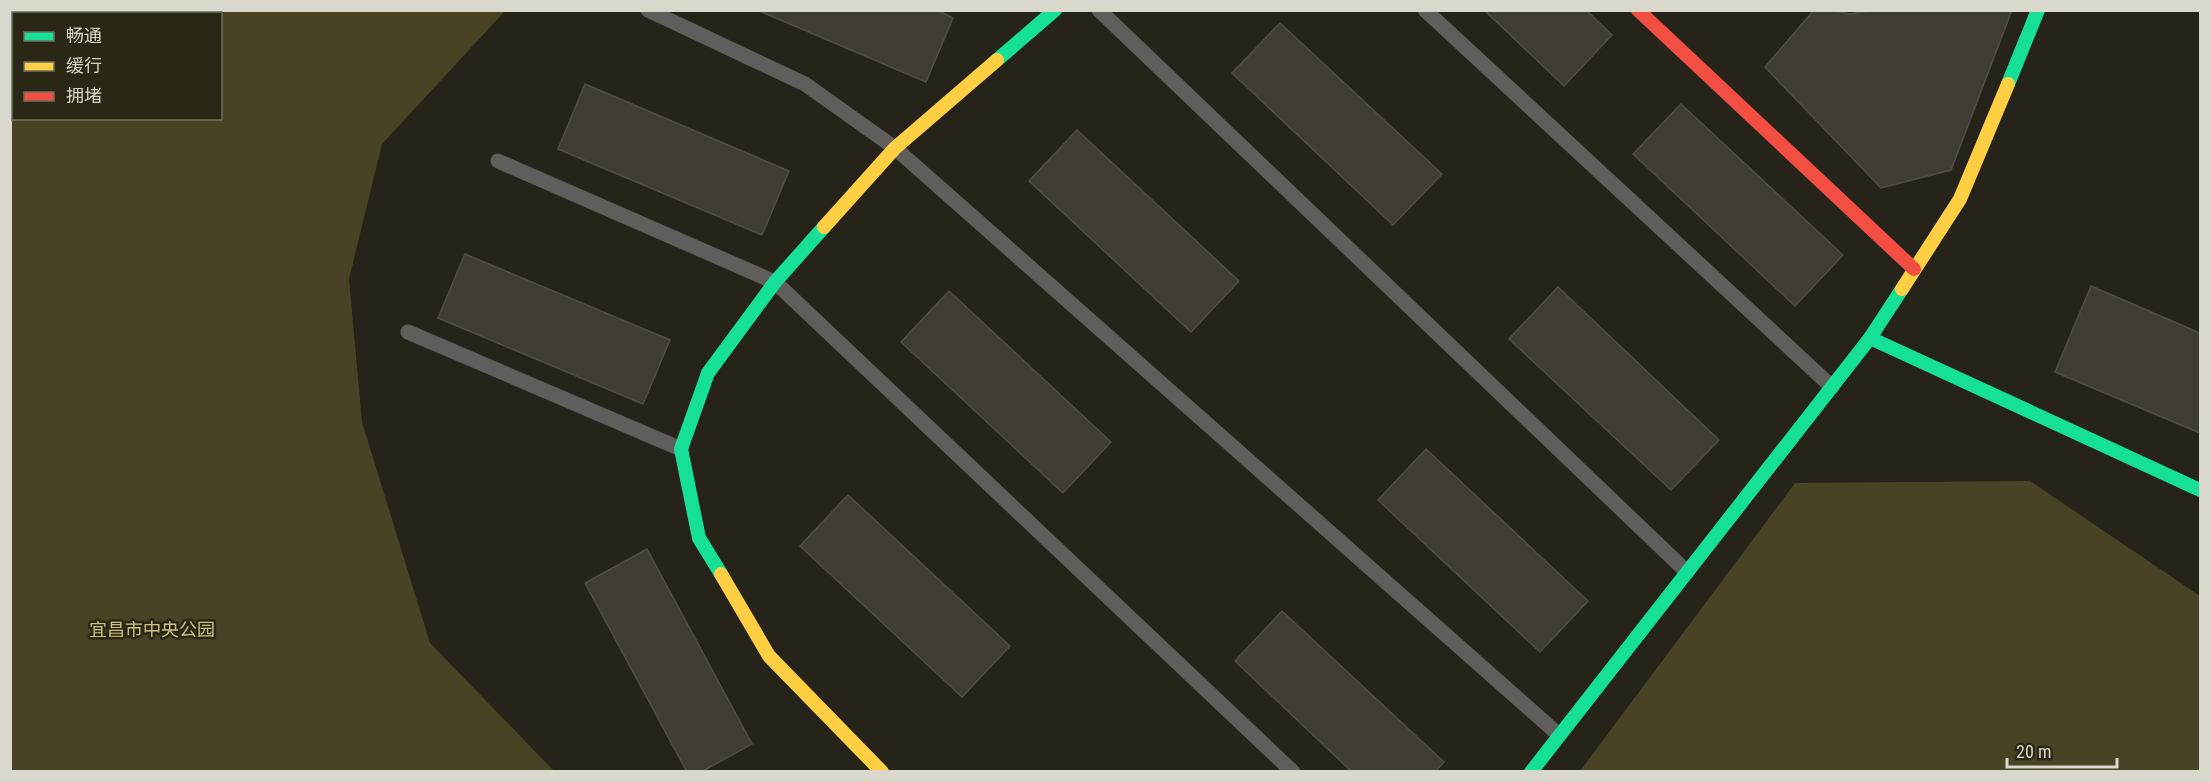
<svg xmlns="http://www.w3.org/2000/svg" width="2211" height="782" font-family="'Roboto Condensed','Noto Sans SC',sans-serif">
	<rect width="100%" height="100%" fill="#26241a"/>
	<g fill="#494325" fill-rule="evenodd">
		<path d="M10,11H505L382,144L349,279L362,422L430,643L554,771H11ZM14,14H220V118H14Z"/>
		<path d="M2030,481L2200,596V771H1580L1795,483Z"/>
	</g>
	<g fill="#413c33" stroke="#514d45" stroke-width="1.5">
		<path d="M757,10H937L953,18L926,82Z"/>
		<path d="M1484,10H1586L1612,35L1564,86Z"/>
		<path d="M1814,10H1831L1850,14L1876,10H2012L1951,170L1881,188L1765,67Z"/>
		<path d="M1280,23L1442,174L1393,225L1232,73Z"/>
		<path d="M585,84L789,171L762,235L558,149Z"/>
		<path d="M1681,104L1843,255L1795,306L1633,154Z"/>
		<path d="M1077,130L1239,281L1191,332L1029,181Z"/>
		<path d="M465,254L670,340L643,404L438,318Z"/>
		<path d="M2091,286L2200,333V433L2055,372Z"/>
		<path d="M1558,287L1719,440L1671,490L1509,339Z"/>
		<path d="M949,291L1111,442L1063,493L901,342Z"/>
		<path d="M1426,449L1588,601L1540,652L1378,500Z"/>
		<path d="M848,495L1010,646L962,697L800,546Z"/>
		<path d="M647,549L752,744L701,772H687L585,583Z"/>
		<path d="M1282,611L1444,762L1435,772H1352L1235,661Z"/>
	</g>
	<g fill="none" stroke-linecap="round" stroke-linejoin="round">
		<g stroke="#605d5d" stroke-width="15">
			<path d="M648,10L805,84L895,148L1559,735"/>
			<path d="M1099,10L1687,572"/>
			<path d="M1425,10L1832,387"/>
			<path d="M498,161L775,282L1293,772"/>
			<path d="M408,332L681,449"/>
		</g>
		<g stroke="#16e098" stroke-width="14">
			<path d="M997,60L1055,10"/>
			<path d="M2008,84L2038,10"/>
			<path d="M1870,338L2200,490"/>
			<path d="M721,574L699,538L681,449L708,373L775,282L824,227"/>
			<path d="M1531,772L1870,338L1902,289"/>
		</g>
		<g stroke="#ffcf43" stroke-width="14">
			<path d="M824,227L895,148L997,60"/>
			<path d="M1902,289L1960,199L2008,84"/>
			<path d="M721,574L769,656L882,772"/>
		</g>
		<path stroke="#f24e42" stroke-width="14" d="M1638,10L1914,269"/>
	</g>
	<g text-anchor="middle" stroke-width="5" stroke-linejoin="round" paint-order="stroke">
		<g font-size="18" fill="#ccc184" stroke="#2a2716">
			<text x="152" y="636">宜昌市中央公园</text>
		</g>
	</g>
	<rect width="2211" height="782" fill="none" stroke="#dad8cd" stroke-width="24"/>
	<rect x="12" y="12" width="210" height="108" fill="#2a2716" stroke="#706e5f" stroke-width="1.5"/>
	<rect x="24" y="32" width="30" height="9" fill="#16e098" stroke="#706e5f" stroke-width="1.5"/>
	<text x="66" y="42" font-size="18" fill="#dad8cd">畅通</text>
	<rect x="24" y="62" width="30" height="9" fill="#ffcf43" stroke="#706e5f" stroke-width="1.5"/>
	<text x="66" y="72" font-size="18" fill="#dad8cd">缓行</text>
	<rect x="24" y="92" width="30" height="9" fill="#f24e42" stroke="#706e5f" stroke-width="1.5"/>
	<text x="66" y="102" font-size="18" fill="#dad8cd">拥堵</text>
	<path d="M2007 758v9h110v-9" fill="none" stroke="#dad8cd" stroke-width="3"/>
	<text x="2016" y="758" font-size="18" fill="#dad8cd" stroke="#2a2716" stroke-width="4.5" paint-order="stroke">20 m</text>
</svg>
